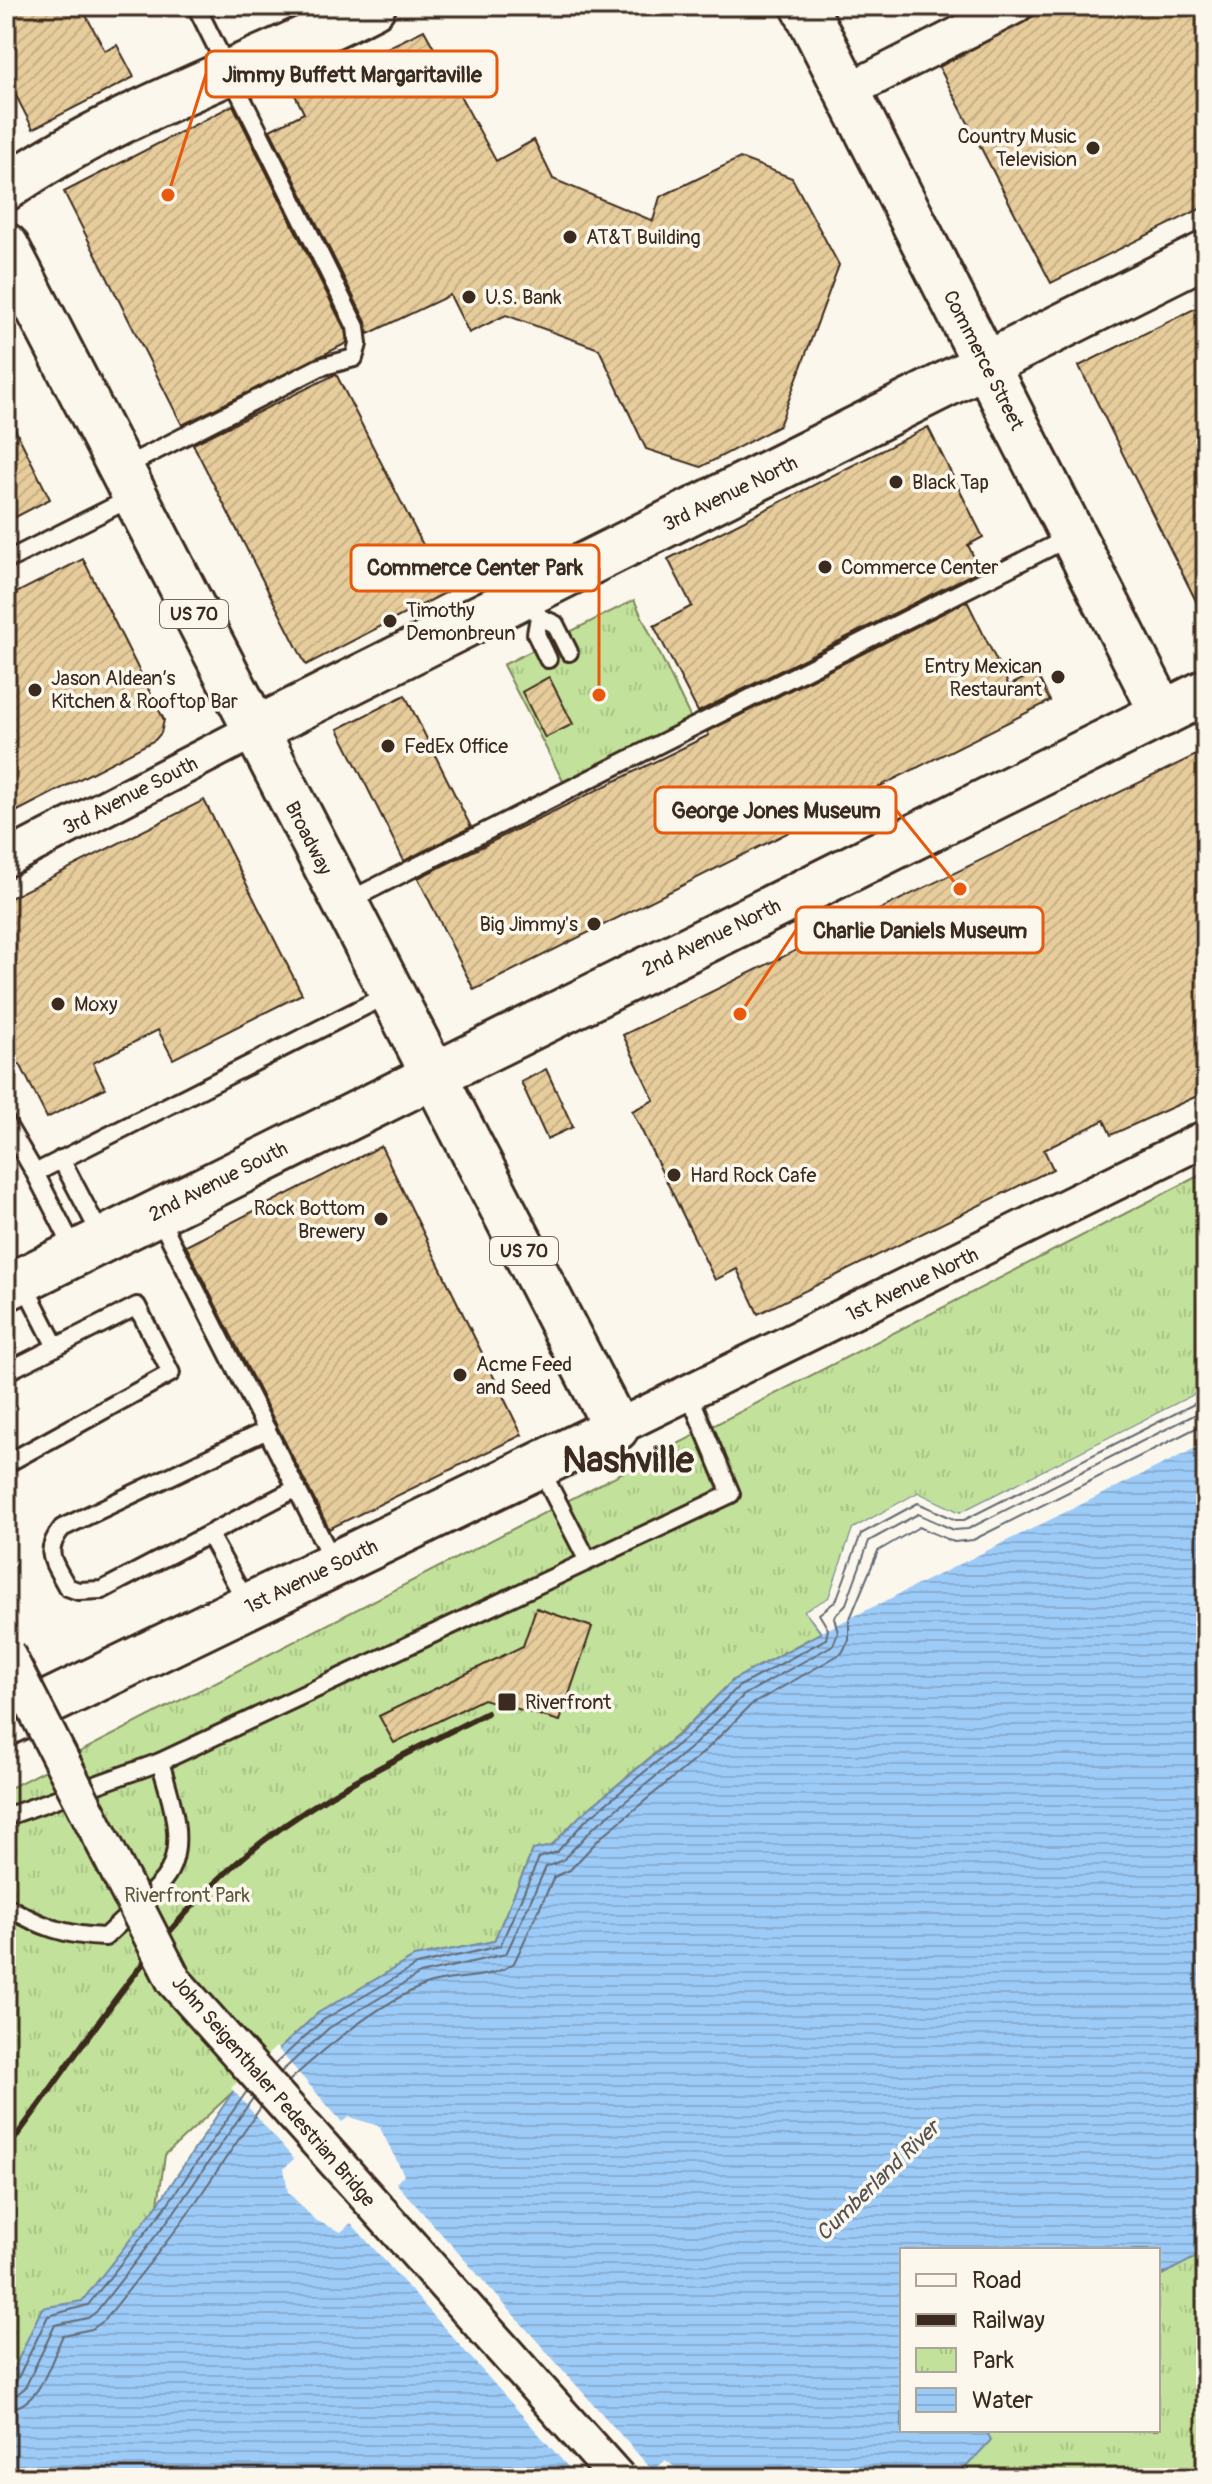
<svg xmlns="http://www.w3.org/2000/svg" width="1212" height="2484" font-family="Pangolin,sans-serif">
	<defs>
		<pattern id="park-tufts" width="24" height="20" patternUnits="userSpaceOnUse" patternTransform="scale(2)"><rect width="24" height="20" fill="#c2e29b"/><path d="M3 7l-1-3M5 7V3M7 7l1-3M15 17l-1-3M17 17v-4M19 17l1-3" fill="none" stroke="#a8c285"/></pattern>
		<pattern id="water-rules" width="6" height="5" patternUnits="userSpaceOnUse" patternTransform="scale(2)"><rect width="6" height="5" fill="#9dcbf8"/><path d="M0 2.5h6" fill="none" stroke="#88aed4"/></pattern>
		<pattern id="building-hatch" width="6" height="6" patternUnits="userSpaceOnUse" patternTransform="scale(2)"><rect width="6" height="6" fill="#e7cd9c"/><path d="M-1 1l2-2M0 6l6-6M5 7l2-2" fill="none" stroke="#c7b086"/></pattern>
	</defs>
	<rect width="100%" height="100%" fill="#fbf7ec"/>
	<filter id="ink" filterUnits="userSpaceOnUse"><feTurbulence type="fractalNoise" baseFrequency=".0125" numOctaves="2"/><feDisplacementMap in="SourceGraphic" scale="16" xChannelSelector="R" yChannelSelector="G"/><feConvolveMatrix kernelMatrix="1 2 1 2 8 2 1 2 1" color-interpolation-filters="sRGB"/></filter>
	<g filter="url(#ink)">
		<g fill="url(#park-tufts)" stroke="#7e865c" stroke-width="2">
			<path d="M634,600L694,725L564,783L503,665Z"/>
			<path d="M1206,1172V1389L960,1513L918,1493L853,1529L829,1598L806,1612L822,1632L733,1680L683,1730L580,1816L551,1846L533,1850L494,1941L414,1957L318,2013L165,2155L158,2204L6,2427V1790Z"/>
			<path d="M1206,2225V2478H893L926,2430H1158V2255Z"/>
		</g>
		<path fill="url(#water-rules)" stroke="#768ba1" stroke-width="2" d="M1206,1389V2252L1158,2277V2250H902V2430H986L991,2440L956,2478H6V2386L42,2308L82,2301L158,2204L232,2093L318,2013L414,1957L494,1941L533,1850L551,1846L580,1816L683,1731L733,1680L821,1633L805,1611L829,1598L853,1529L918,1493L960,1513Z"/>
		<g fill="#fbf7ec">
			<path d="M1206,1389V1443L822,1632L805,1611L829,1598L853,1529L918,1493L960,1513Z"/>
			<path d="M276,2047L342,2122L349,2117L379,2126L404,2175L396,2183L653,2471L666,2460L687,2478H578L351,2223L341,2232L315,2220L288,2192L284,2168L294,2159L231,2088Z"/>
		</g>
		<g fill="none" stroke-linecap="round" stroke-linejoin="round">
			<g stroke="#626a75" stroke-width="2">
				<path d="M274,2065L323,2020L417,1965L500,1946L539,1858L557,1852L585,1821L688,1736L738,1687L826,1639L828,1629L819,1614L836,1601L861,1534L918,1503L956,1520H964L1206,1398"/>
				<path d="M281,2072L329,2028L420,1974L506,1954L546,1867L563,1860L592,1829L695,1744L744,1695L833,1645L838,1633L834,1617L846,1604L869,1541L918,1514L954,1530L968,1529L1206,1409"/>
				<path d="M289,2081C326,2047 378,2004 425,1985C453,1975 490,1981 514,1963L554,1877L570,1870L601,1837L703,1753L751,1705L842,1653L849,1640V1621L878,1551L919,1527L954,1542L973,1540L1206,1423"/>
				<path d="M6,2387L16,2382L48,2316L88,2305L164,2209L247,2091"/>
				<path d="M6,2397L16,2395L25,2388L55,2325L88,2318L96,2312L172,2215L253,2098"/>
				<path d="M6,2409C41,2407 50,2362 63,2335L92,2329L105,2320L182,2222L261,2107"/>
			</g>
		</g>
		<g fill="url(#building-hatch)" stroke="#3b2a1e" stroke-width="2">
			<path d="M6,6H81L105,51L117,45L134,77L33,129L6,76Z"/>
			<path d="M1052,6H1206V206L1051,283L939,67Z"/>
			<path d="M424,30L496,161L534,140L553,179L653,221L660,197L740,158L792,178L839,265L779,426L701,467L646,449L599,349L506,315L469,333L450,295L368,334L366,322L270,130L304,113L294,93Z"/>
			<path d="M233,105L345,330L347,343L182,425L64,192Z"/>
			<path d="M1206,303V621L1079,366Z"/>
			<path d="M336,374L447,592L306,665L193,444Z"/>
			<path d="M6,411L50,499L6,522Z"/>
			<path d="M928,427L983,537L968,545L980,570L698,712L654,626L692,606L668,559Z"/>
			<path d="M83,559L164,720L161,733L155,740L6,817V598Z"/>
			<path d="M967,601L1009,686L1036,672L1050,701L474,990L418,878L709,735L707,732Z"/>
			<path d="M549,677L573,724L545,738L522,692Z"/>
			<path d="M405,695L471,827L404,861L338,729Z"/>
			<path d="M1206,750V1092L1111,1135L1104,1120L1044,1150L1053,1169L758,1314L737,1269L715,1280L632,1111L654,1100L623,1035Z"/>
			<path d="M204,800L302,994L173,1059L158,1030L93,1063L105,1088L47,1118L20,1064L6,1071V900Z"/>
			<path d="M546,1069L573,1127L547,1139L521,1082Z"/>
			<path d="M381,1146L522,1435L329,1529L186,1246Z"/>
			<path d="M536,1608L592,1627L560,1721L483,1699L394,1743L379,1716L523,1646Z"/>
		</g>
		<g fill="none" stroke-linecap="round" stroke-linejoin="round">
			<defs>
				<g id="lane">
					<path d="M122,468L320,367L354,358L358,344L356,327L196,6"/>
					<path d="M6,561L133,497"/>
					<path d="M528,594L539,617L536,634L548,659"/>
					<path d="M539,617L555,624L569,652"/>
					<path d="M348,901L1070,537"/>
					<path d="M6,1123L35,1173L389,994"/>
					<path d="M61,1159L103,1239"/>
					<path d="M35,1173L76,1253"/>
					<path d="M157,1213L334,1563"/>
					<path d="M6,1372L56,1347"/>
					<path d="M267,1430L62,1528C42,1553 54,1562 67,1587L78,1591L102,1590L297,1488"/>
					<path d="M6,1464L171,1373L137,1306L56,1347L23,1282"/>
					<path d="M540,1468L587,1559"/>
					<path d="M209,1535L247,1603"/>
					<path d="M6,1812L11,1815L160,1762L731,1494L689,1394"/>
					<path d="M6,1906C39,1926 66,1936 105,1937C124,1918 147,1900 164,1879C189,1848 170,1795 160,1762"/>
				</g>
				<g id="street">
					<path d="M848,91L1015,6"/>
					<path d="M6,859L253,731"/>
					<path d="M616,1428L1206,1138"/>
				</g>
				<g id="secondary">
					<path d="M804,6L1163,714"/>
					<path d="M6,188C118,110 252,68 373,6"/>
					<path d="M253,731L1206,254"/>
					<path d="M6,1288L1206,692"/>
				</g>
				<path id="primary" d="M6,246L616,1428L6,1723"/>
			</defs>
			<use href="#lane" stroke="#3b2a1e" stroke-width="22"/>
			<use href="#street" stroke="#3b2a1e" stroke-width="40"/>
			<use href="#secondary" stroke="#3b2a1e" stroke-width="50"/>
			<use href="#primary" stroke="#3b2a1e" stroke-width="50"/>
			<use href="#lane" stroke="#fbf7ec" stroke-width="16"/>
			<use href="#street" stroke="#fbf7ec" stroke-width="34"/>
			<use href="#secondary" stroke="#fbf7ec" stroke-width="44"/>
			<use href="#primary" stroke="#fbf7ec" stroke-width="44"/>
			<path stroke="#3b2a1e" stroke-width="6" d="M6,2150C73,2062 132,1965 211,1887C289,1808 389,1762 487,1713"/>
			<defs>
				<path id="street-bridge" d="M6,1652L174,1981L618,2478"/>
			</defs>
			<use href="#street-bridge" stroke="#3b2a1e" stroke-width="40" stroke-linecap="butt"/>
			<use href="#street-bridge" stroke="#fbf7ec" stroke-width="34"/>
		</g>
	</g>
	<g fill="#3b2a1e" stroke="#fbf7ec" stroke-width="3">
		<circle cx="1093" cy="148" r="8"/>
		<circle cx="570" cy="237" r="8"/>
		<circle cx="469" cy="297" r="8"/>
		<circle cx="896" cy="482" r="8"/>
		<circle cx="825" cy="567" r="8"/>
		<circle cx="390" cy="621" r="8"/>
		<circle cx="1058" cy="677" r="8"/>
		<circle cx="35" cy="690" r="8"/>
		<circle cx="388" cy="746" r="8"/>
		<circle cx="594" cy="924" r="8"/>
		<circle cx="58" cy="1004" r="8"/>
		<circle cx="674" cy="1175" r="8"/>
		<circle cx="381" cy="1219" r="8"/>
		<circle cx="460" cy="1375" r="8"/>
		<rect x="497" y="1692" width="20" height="20" rx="4"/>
	</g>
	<g text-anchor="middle" stroke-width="7" stroke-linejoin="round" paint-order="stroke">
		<g fill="#fbf7ec" stroke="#75685c" stroke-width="2">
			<rect x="160" y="600" width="68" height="28" rx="6"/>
			<rect x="490" y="1237" width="68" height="28" rx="6"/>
		</g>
		<g font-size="18" font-weight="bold" fill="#3b2a1e">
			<text x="194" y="620">US 70</text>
			<text x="524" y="1257">US 70</text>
		</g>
		<g font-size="20" fill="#3b2a1e" stroke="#fbf7ec" text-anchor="start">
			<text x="1077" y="143" text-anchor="end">Country Music<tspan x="1077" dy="23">Television</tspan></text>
			<text x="586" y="244">AT&amp;T Building</text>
			<text x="485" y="304">U.S. Bank</text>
			<text x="912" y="489">Black Tap</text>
			<text x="841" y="574">Commerce Center</text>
			<text x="406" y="617">Timothy<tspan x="406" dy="23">Demonbreun</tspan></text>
			<text x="1042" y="673" text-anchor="end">Entry Mexican<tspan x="1042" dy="23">Restaurant</tspan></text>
			<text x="51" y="685">Jason Aldean’s<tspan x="51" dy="23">Kitchen &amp; Rooftop Bar</tspan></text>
			<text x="404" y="753">FedEx Office</text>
			<text x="578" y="931" text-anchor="end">Big Jimmy's</text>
			<text x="74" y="1011">Moxy</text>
			<text x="690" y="1182">Hard Rock Cafe</text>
			<text x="365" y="1215" text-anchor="end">Rock Bottom<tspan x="365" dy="23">Brewery</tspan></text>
			<text x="476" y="1371">Acme Feed<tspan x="476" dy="23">and Seed</tspan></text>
			<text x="525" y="1709">Riverfront</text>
		</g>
		<g font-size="20" fill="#3b2a1e" stroke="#fbf7ec">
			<text transform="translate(984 360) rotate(63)" y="7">Commerce Street</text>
			<text transform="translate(730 493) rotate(-26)" y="7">3rd Avenue North</text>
			<text transform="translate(130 795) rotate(-27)" y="7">3rd Avenue South</text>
			<text transform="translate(309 838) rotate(63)" y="7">Broadway</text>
			<text transform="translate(711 937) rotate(-26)" y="7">2nd Avenue North</text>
			<text transform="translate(218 1181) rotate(-27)" y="7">2nd Avenue South</text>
			<text transform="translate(912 1284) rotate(-26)" y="7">1st Avenue North</text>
			<text transform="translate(311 1576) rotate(-26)" y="7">1st Avenue South</text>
			<text transform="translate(274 2091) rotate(49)" y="7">John Seigenthaler Pedestrian Bridge</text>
		</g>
		<g font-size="20" fill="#5d583d" stroke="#fbf7ec">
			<text x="187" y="1902">Riverfront Park</text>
		</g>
		<g font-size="22" font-style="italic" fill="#545254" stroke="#fbf7ec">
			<text transform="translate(877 2180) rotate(-44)" y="8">Cumberland River</text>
		</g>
		<g font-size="36" font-weight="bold" fill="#3b2a1e" stroke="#fbf7ec">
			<text x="628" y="1472">Nashville</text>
		</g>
	</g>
	<path fill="none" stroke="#e8590c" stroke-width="3" d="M168 195L206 74M599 695L599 568M960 889L896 810M740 1014L796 930"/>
	<g fill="#e8590c" stroke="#fbf7ec" stroke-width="3">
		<circle cx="168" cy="195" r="8"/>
		<circle cx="599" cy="695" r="8"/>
		<circle cx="960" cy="889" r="8"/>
		<circle cx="740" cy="1014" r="8"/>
	</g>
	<g fill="#fbf7ec" stroke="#e8590c" stroke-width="3">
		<rect x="206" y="51" width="291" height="46" rx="8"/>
		<rect x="351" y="545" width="248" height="46" rx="8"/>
		<rect x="655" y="787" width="241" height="46" rx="8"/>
		<rect x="796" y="907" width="247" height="46" rx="8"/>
	</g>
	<g font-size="22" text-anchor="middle" font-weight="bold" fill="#3b2a1e">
		<text x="352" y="82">Jimmy Buffett Margaritaville</text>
		<text x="475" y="575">Commerce Center Park</text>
		<text x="776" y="818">George Jones Museum</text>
		<text x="920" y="938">Charlie Daniels Museum</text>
	</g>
	<rect width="1212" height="2484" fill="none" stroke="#fbf7ec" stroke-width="32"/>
	<rect x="16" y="16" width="1180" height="2452" fill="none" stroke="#3b2a1e" stroke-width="3" filter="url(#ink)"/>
	<rect x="900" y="2248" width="260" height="184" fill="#fbf7ec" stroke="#aea59a" stroke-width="2"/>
	<rect x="916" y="2274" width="40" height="12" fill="#fbf7ec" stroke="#aea59a" stroke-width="2"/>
	<text x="972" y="2288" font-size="24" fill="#3b2a1e">Road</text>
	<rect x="916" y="2314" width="40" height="12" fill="#3b2a1e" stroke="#aea59a" stroke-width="2"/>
	<text x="972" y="2328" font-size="24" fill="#3b2a1e">Railway</text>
	<rect x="916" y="2348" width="40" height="24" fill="url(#park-tufts)" stroke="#aea59a" stroke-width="2"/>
	<text x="972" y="2368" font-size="24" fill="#3b2a1e">Park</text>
	<rect x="916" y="2388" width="40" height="24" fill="url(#water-rules)" stroke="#aea59a" stroke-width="2"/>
	<text x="972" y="2408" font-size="24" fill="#3b2a1e">Water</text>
</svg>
